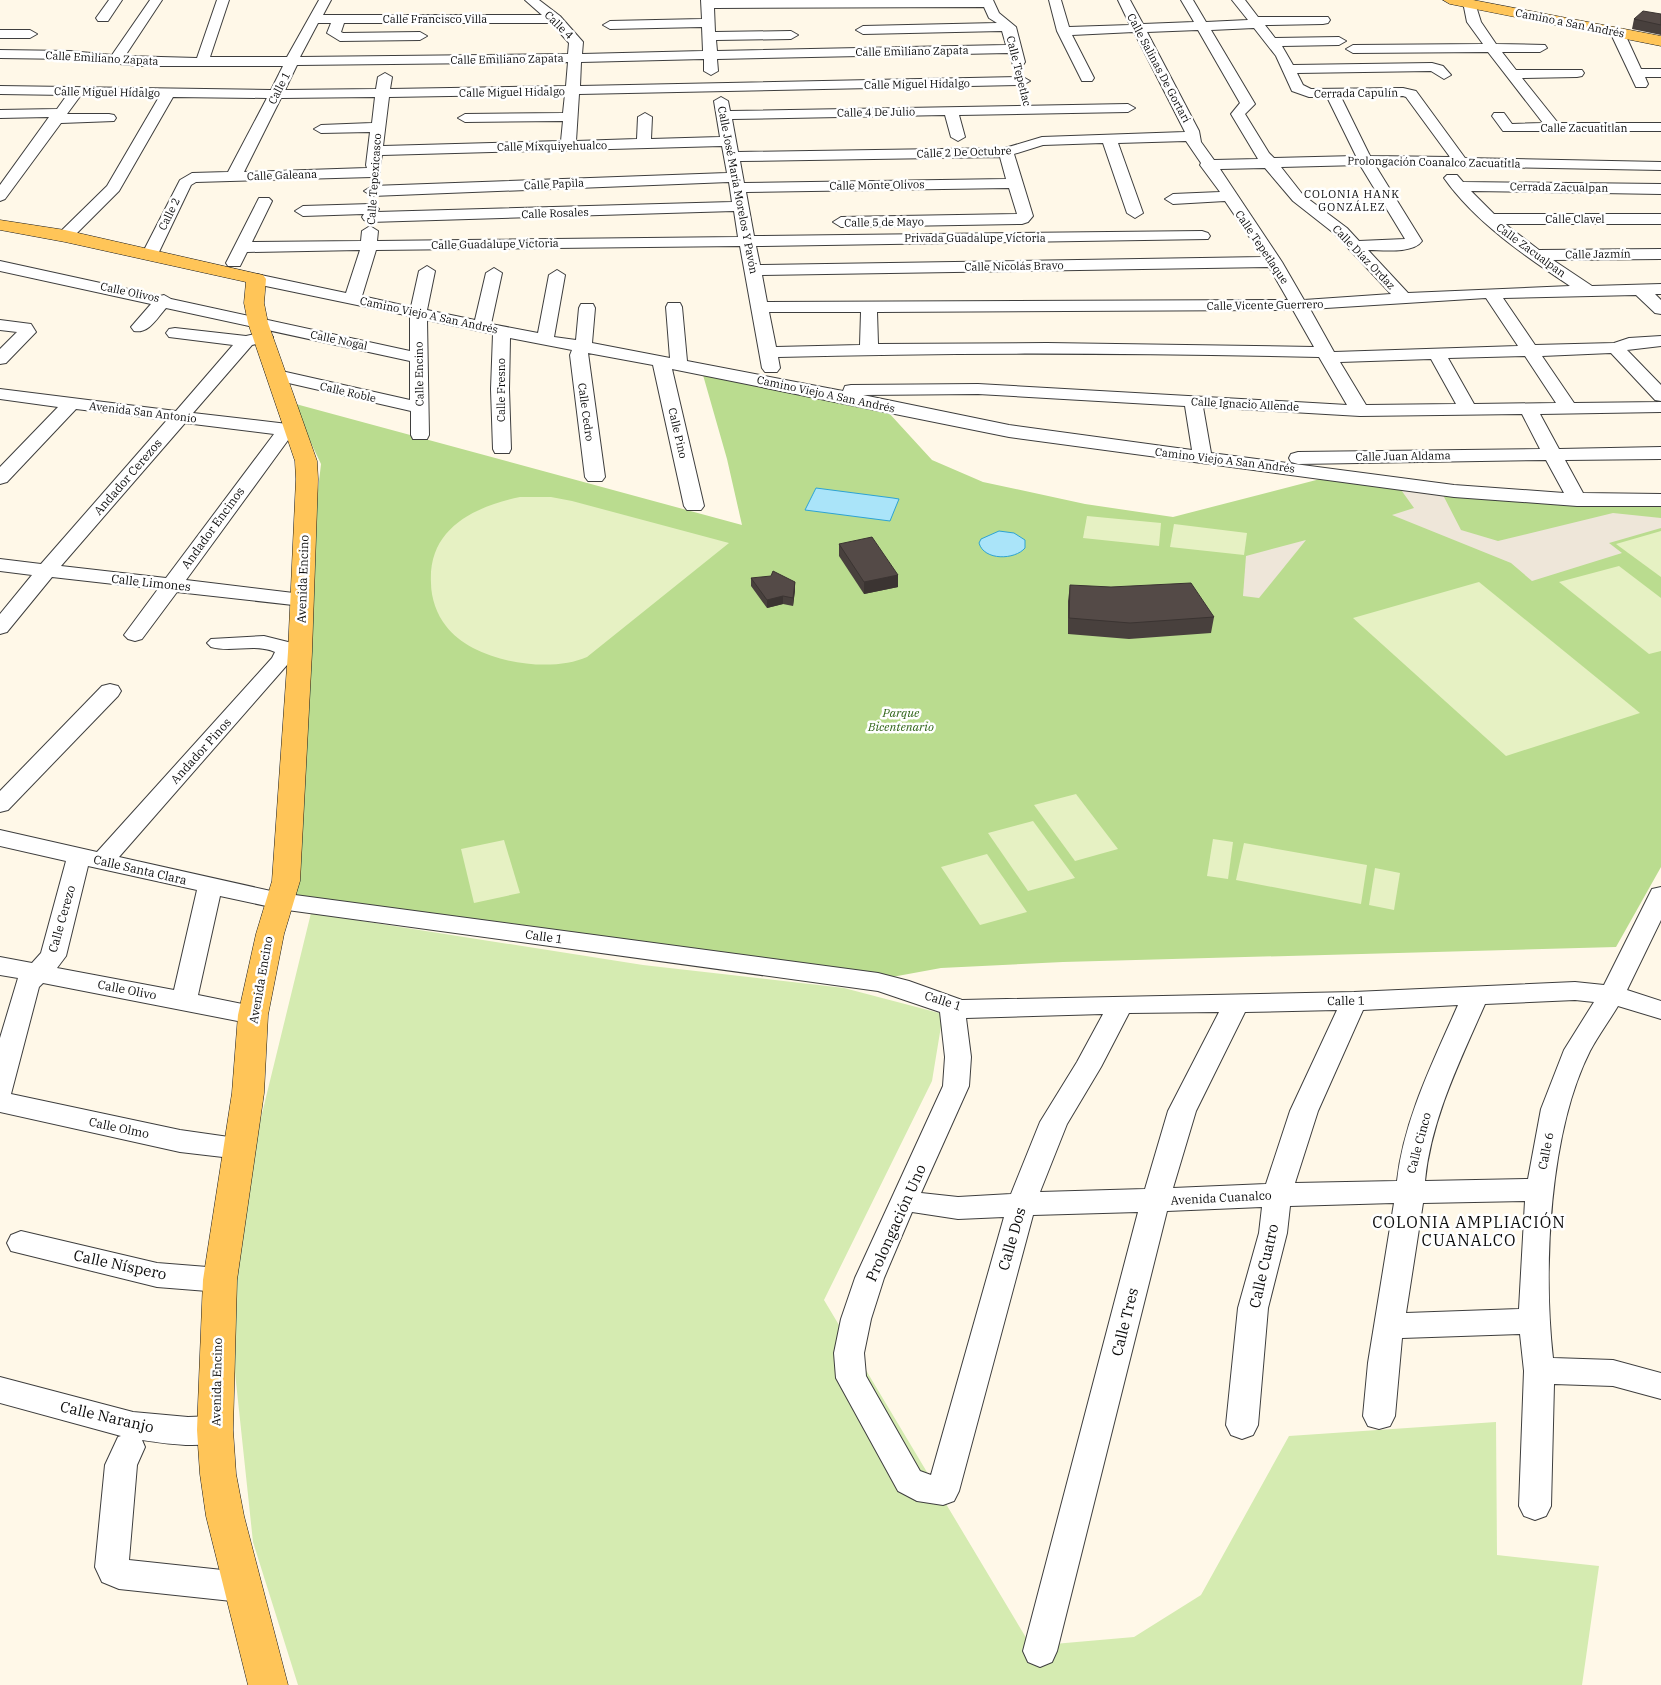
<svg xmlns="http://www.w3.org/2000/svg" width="1661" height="1685" font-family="'IBM Plex Serif',serif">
	<rect width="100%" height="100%" fill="#fff8e8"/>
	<path fill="#d5ebb1" d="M311,913L643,965L844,988L943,1014L932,1081L824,1300L1031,1646L1134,1637L1201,1595L1289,1436L1496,1422L1497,1555L1599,1566L1582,1685H298L253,1542L224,1269Z"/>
	<path fill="#badc8f" d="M703,375L888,412L932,460L983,482L1085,504L1173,517L1324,478L1661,506V867L1616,947L1063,962L941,968L881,979L531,926L296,896L316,508L321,464L292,403L742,525L727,459Z"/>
	<g fill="#e6f1c3">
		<path d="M520,497H551L572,501L729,543L587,657C549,674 473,662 446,626C437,615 431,598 431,583C428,529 473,507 520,497Z"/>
		<path d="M1087,516L1161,523L1159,546L1083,538Z"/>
		<path d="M1174,524L1247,533L1244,555L1170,547Z"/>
		<path d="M1661,531V577L1616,544Z"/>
		<path d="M1619,566L1661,598V651L1649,654L1559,582Z"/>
		<path d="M1479,582L1640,713L1506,756L1353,618Z"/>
		<path d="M1076,794L1118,849L1075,861L1034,805Z"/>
		<path d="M1033,821L1075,878L1028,891L988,833Z"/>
		<path d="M1213,839L1233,842L1228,879L1207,876Z"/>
		<path d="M504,840L520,893L474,903L461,849Z"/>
		<path d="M1244,843L1367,865L1361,904L1236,880Z"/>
		<path d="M987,854L1027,912L980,925L941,867Z"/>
		<path d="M1375,868L1400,873L1394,910L1369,905Z"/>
	</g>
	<g fill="#eee6d9">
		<path d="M1399,487L1443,495L1461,530L1498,541L1613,513L1661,518V528L1609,543L1622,553L1532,581L1511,563L1392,515L1414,508Z"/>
		<path d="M1306,540L1259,598L1243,596L1246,556Z"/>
	</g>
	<g fill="#aae4f9" stroke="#2da3d4">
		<path d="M816,488L893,498L899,499L890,521L805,510Z"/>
		<path d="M999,531L1014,533L1025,540V548C1015,560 984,561 979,543L981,539Z"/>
	</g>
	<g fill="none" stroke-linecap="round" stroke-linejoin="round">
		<defs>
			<g id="minor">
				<path d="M109,0H122L108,21H98L96,18Z"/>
				<path d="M150,0H162L125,56L197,58L217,0H229L210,57H287L319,0H331L323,15H542L525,0H539L560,16L583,42L582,54L703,51L702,27L610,29L603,25L610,21L702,19L701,0H993L999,13L1016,27L1025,62L1023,65H1013L1009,53L717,59L718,71L711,75L704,71V59L581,62L580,86L1023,77L1030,81L1023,85L579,94L576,141L637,139L638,117L645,113L652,117L651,139L720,137L714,101L721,97L728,101L730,111L1128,104L1135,108L1128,112L959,115L965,137L958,141L951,137L945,115L732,119L738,152L1005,148L1042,137L1185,132L1134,32L1072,35L1094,78L1092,81H1082L1057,31L1049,0H1061L1069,27L1130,25L1118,0H1130L1143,24L1194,22L1181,0H1193L1206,22L1248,20L1232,0H1245L1258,17H1328L1330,20L1328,23L1323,24L1265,25L1275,38L1339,37L1346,41L1339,45L1282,46L1293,65L1432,63L1443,66L1451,75L1444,79L1431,71L1297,73L1303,85L1311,89L1403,88L1416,91L1465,158L1661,162V170L1375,165L1422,241C1413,254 1382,250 1368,250L1408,293L1570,286C1525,256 1475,222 1444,178L1447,175H1457L1463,182L1661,184V194L1471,191L1494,214H1661V224H1505L1539,250L1661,249V259L1553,260L1592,286L1661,284V294H1655L1661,300V314L1655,313L1636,295L1503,298L1535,345L1614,343L1629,338L1661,336V346L1627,350L1661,385V401L1655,400L1611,353L1542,356L1574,403L1661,402V412L1540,414L1559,449L1661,447V459L1565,460L1583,493L1661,494V506H1577L1454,497L1009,437L672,369L704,506L701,510H687L684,506L653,365L588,353L605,477L602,481H588L585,477L570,355L572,350L510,338L509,389L511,449L509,453H495L493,449L491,389L493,334L427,320L429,435L427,439H413L411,435V411L271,379L268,375L271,371L277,370L410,400V361L166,308C157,318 149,334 134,331L131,327L151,304L0,271V261L160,296L164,295L171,299L410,351V316L256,284L250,282L248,279L250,276L256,274L346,293L360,250L247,252L240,266H228L226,263L259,198H269L272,201L252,242L361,241L362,231L370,226L378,231L377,241L738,237L734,211L370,222L364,220L362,217L364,214L303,216L295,211L303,206L371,204L376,206L379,209L377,212L732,202L729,182L372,196L364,191L372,186L727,173L722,146L382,155L380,165L377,169L380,172L372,177L196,182L191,185L158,254L150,259L142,254L180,180L192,173L228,172L267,98L173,97L119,191L71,239H59L57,236L59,233L107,186L159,97L81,95L67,114H109L114,115L116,118L114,121L61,123L5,199L0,201V185L49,117L0,118V110L57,109L67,95L0,94V86L271,90L283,66H140L70,59L0,58V50L70,51L112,55ZM984,7L989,18L997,23L863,26L856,30L863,34L1002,31L1006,45L717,51L716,40L791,39L798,35L791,31L715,32L714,8ZM318,23H331L327,33L340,41L420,40L427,36L420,32L343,33L341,32L344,23H551L569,43L568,54L300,57ZM1254,28L1276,56L1292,91L1309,97H1327L1356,156L1274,158L1269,153L1245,114L1255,104L1211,30ZM1198,30L1240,103L1231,114L1258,159L1214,160L1201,142L1199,131L1147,32ZM568,62L566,86L390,89L392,77L385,73L378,77L376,89L285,90L297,65ZM565,94L563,113L465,114L458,118L465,122L563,121L561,141L383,146L389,97ZM1403,96L1406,97L1450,157L1370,156L1341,97ZM375,97L372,123L321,125L314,129L321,133L370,132L366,165L367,168L244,172L281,98ZM1186,141L1201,163L1200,165L1220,192L1173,194L1165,199L1173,204L1225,201L1263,257L760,265L756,246L1208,239L1210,236L1208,233L1202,231L754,236L746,192L1009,188L1017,214L841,217L833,222L841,227L1022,224L1028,222L1033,216L1014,154L1043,145L1103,143L1127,213L1135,218L1143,213L1118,143ZM1000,157L1006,179L744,183L740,161ZM1360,165L1405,239L1359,241L1347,228L1303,195L1281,167ZM1265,168L1293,201L1335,234L1391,294L1304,300L1282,262L1220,169ZM740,246L762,368L765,372H777L780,368L778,357C958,352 1139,353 1319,357L1347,405L978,384L851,385L845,386L843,391L687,361L682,307L680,303H668L666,307L670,358L592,343L595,308L593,304H581L579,308L576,340L554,337L565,275L557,270L549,275L538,333L491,324L502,273L494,268L486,273L475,320L427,310L435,271L427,266L419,271L411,307L362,296L376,250ZM1269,267L1288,300L767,302L762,275ZM1486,298L1518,346L1334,352L1310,309ZM1293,310L1314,347L1047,343L878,344L877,312ZM769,312H861L860,345L776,347ZM1525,356L1556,403L1474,404L1448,358ZM1431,359L1456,404L1366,405L1340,362ZM978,394L1185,406L1192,450L1009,425L863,395ZM1203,407L1360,416L1522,414L1540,449L1298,452L1291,454L1289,458L1291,462L1298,464L1546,460L1564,493L1454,485L1211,453Z"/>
				<path d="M1458,0H1471L1476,6L1481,22L1496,44L1545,45L1547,48L1540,52H1502L1516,70H1582L1584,73L1582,76L1577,77L1522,78L1558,123H1661V131H1503L1492,116L1494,113H1504L1512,124L1543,123L1488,52L1353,53L1346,49L1353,45L1483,44L1467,22L1464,7Z"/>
				<path d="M1617,28L1624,32L1641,69H1661V77H1645L1648,84L1646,87H1636L1610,32Z"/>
				<path d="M0,30H30L37,34L30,38H0Z"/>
				<path d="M0,320L31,324L36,332L6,363L0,364V349L17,332L0,330Z"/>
				<path d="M175,328L246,336L264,332L270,333L273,337L270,341L252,345L193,413L296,425L303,427L305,431L303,435L291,436L186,580L302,594L309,596L312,600L309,604L302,606L177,592L142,639L135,641L128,639L124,635L158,589L52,577L7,632L0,634V614L32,575L0,571V559L41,564L167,420L76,409L7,482L0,484V467L58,407L0,399V389L176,411L233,345L169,337L166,333L169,329ZM185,423L274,434L166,578L61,566Z"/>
				<path d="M264,636L308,647L311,652L308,657H294L119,857L280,893L878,973L909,981L962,1000L1354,992L1575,982L1604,985L1652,889L1661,887V920L1627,990L1661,1001V1019L1618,1006C1609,1021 1598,1036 1590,1051C1549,1132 1543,1269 1553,1358L1613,1360L1661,1373V1399L1613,1386L1554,1384L1551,1506L1546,1516L1535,1520L1524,1516L1519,1506L1524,1371L1520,1334L1402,1338L1395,1416L1390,1426L1379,1429L1368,1426L1363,1416L1368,1363L1394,1203L1290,1206L1287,1233L1268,1308L1258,1425L1253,1435L1242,1439L1231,1435L1226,1425L1238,1308L1259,1233L1262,1207L1167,1211L1057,1651L1052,1662L1040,1667L1028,1662L1023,1651L1138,1212L1033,1215L959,1491L954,1501L943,1505L917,1501L898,1491L836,1378L834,1353L841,1319L855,1278L943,1086L945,1057L940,1012L878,991L280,909L220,896L198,995L262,1008L266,1015L262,1022L253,1024L43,983L39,987L11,1094L180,1130L250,1140L254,1148L250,1156L240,1159L180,1152L0,1112V1038L18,978L0,975V957L32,963L41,953L66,861L0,846V830L97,852L272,658L275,652C255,643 231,653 211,647L207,643L211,639ZM88,866L197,890L174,990L57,968L66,956ZM1575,1000L1594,1002L1564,1050L1541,1109L1528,1179L1425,1181C1431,1119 1460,1061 1485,1004ZM1458,1005C1433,1062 1404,1119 1397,1181L1295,1183L1318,1111L1363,1010ZM1337,1010L1290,1111L1266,1184L1173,1188L1196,1111L1245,1012ZM1219,1012L1168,1111L1145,1189L1040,1192L1067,1124L1101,1067L1129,1013ZM1103,1014L1077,1062L1040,1122L1011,1194L958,1197L921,1193L969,1086L971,1057L966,1018ZM1525,1201L1519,1309L1406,1313L1423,1203ZM912,1212L958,1219L1004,1217L931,1475L920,1471L866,1376L864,1353L871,1319L884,1278Z"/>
				<path d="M110,684L118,686L121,691L118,696L8,810L0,812V791L102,686Z"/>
				<path d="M21,1231L157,1263L220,1268L230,1272L235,1280L230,1288L220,1292L157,1287L11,1251L7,1243L11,1235Z"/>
				<path d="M0,1377L133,1412L188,1417L215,1416L226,1420L231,1430L226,1440C200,1449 169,1444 142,1440L145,1447L137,1465L129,1560L241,1572L253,1576L258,1587L253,1598L241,1602L119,1589L102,1582L95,1567L105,1465L118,1437L121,1436L0,1403Z"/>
			</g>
			<g id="major">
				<path d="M1443,0H1473L1661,36V46L1450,4Z"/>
				<path d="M0,220L65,230L263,275L266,279L264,303L268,323L317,461L318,479L312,652L300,881L284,934L268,1015L264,1093L237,1280L233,1430L236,1474L244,1516L288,1685H248L206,1516L200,1474L197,1430L203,1280L232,1093L238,1015L256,934L272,881L288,652L296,479L295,461L248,323L244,303L246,282L65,242L0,230Z"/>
			</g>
		</defs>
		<use href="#minor" stroke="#3e3e3e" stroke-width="2"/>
		<use href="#major" stroke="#1c1c1c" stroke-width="1"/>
		<use href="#minor" fill="#fff" fill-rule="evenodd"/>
		<use href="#major" fill="#ffc558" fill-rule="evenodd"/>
	</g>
	<g fill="#48403d">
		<path d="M1661,14V35L1632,29L1634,19Z"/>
		<path d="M839,544L898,575V587L864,594L839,556Z"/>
		<path d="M751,578L795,582V590L793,606L783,604L767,608L751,586Z"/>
		<path d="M1070,585L1214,617L1211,633L1129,639L1068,634V601Z"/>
	</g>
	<g fill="#3b3432">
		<path d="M898,575V587L864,594V582Z"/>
		<path d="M795,582V590L793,606V598Z"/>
		<path d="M783,596V604L767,608V600Z"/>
	</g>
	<g fill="#544a47" stroke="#3b3432">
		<path d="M1643,11L1661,14V25L1634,19Z"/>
		<path d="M872,537L898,575L864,582L839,544Z"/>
		<path d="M773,571L795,582L793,598L783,596L767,600L751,578L771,576Z"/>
		<path d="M1191,583L1214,617L1130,623L1069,618L1070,585L1111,587Z"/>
	</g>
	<g text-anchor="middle" stroke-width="5" stroke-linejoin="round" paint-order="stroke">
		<g font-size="11" fill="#0b0b0b" stroke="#fff">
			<text x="435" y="23">Calle Francisco Villa</text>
			<text transform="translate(1570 23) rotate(11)" y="4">Camino a San Andrés</text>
			<text transform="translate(559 25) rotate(44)" y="4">Calle 4</text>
			<text transform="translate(912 51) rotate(-1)" y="4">Calle Emiliano Zapata</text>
			<text transform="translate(102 58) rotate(3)" y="4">Calle Emiliano Zapata</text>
			<text transform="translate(507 59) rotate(-1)" y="4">Calle Emiliano Zapata</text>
			<text transform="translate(1159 68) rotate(62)" y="4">Calle Salinas De Gortari</text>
			<text transform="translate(1019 71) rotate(76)" y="4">Calle Tepetlac</text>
			<text transform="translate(917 84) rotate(-1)" y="4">Calle Miguel Hidalgo</text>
			<text transform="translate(279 88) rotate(-63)" y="4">Calle 1</text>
			<text transform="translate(107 92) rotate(1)" y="4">Calle Miguel Hidalgo</text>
			<text transform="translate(512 92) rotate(-1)" y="4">Calle Miguel Hidalgo</text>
			<text transform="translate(1356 93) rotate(-1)" y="4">Cerrada Capulín</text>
			<text transform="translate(876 112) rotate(-1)" y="4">Calle 4 De Julio</text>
			<text x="1584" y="132">Calle Zacuatitlan</text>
			<text transform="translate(552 146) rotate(-1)" y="4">Calle Mixquiyehualco</text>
			<text transform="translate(964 152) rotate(-2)" y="4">Calle 2 De Octubre</text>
			<text transform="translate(1434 162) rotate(1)" y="4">Prolongación Coanalco Zacuatitla</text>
			<text transform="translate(282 175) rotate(-2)" y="4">Calle Galeana</text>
			<text transform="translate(374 179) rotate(-86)" y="4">Calle Tepexicasco</text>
			<text transform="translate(554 184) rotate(-3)" y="4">Calle Papila</text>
			<text transform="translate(877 185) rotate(-1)" y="4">Calle Monte Olivos</text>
			<text transform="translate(1559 187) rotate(1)" y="4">Cerrada Zacualpan</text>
			<text transform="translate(738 190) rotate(79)" y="4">Calle José María Morelos Y Pavón</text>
			<text transform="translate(555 213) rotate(-2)" y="4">Calle Rosales</text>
			<text transform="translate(169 214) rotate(-64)" y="4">Calle 2</text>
			<text x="1575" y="223">Calle Clavel</text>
			<text transform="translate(884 222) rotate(-1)" y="4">Calle 5 de Mayo</text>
			<text x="975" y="242">Privada Guadalupe Victoria</text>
			<text transform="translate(495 244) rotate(-1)" y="4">Calle Guadalupe Victoria</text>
			<text transform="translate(1262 247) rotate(56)" y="4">Calle Tepetlaque</text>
			<text transform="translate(1531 250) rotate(36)" y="4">Calle Zacualpan</text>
			<text transform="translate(1598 254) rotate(-1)" y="4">Calle Jazmín</text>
			<text transform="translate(1364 257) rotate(46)" y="4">Calle Díaz Ordaz</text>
			<text transform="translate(1014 266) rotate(-1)" y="4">Calle Nicolás Bravo</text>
			<text transform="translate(130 292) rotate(12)" y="4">Calle Olivos</text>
			<text transform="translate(1265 305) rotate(-1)" y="4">Calle Vicente Guerrero</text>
			<text transform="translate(429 315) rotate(12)" y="4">Camino Viejo A San Andrés</text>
			<text transform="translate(339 340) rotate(12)" y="4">Calle Nogal</text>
			<text transform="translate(419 374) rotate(-91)" y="4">Calle Encino</text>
			<text transform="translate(501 390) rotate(-90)" y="4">Calle Fresno</text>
			<text transform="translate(348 392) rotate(13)" y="4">Calle Roble</text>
			<text transform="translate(826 394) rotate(12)" y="4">Camino Viejo A San Andrés</text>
			<text transform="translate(1245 404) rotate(3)" y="4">Calle Ignacio Allende</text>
			<text transform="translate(143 412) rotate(7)" y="4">Avenida San Antonio</text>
			<text transform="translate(586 412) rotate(82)" y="4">Calle Cedro</text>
			<text transform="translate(678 433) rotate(77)" y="4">Calle Pino</text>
			<text transform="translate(1403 456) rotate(-1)" y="4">Calle Juan Aldama</text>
			<text transform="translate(1225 460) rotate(7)" y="4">Camino Viejo A San Andrés</text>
		</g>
		<g font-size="11" letter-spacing="1" fill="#0b0b0b" stroke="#fff">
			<text x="1352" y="198">COLONIA HANK<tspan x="1352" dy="13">GONZÁLEZ</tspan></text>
		</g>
		<g font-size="12" fill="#0b0b0b" stroke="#fff">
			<text transform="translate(128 477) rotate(-49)" y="4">Andador Cerezos</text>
			<text transform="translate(213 528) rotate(-54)" y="4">Andador Encinos</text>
			<text transform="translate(303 579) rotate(-88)" y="4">Avenida Encino</text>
			<text transform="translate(151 583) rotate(6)" y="4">Calle Limones</text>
			<text transform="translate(201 751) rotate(-48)" y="4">Andador Pinos</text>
			<text transform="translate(140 870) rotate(13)" y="4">Calle Santa Clara</text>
			<text transform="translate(62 919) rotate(-74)" y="4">Calle Cerezo</text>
			<text transform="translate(544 937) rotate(8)" y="4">Calle 1</text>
			<text transform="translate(261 980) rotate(-80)" y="4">Avenida Encino</text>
			<text transform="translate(127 990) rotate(11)" y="4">Calle Olivo</text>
			<text transform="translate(943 1001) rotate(18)" y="4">Calle 1</text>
			<text transform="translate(1346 1001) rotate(-1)" y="4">Calle 1</text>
			<text transform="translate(119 1128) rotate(12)" y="4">Calle Olmo</text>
			<text transform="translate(1419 1143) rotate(-75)" y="4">Calle Cinco</text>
			<text transform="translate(1546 1151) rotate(-79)" y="4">Calle 6</text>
			<text transform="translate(1221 1198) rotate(-3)" y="4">Avenida Cuanalco</text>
			<text transform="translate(217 1382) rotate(-89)" y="4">Avenida Encino</text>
		</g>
		<g font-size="12" font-style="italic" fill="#306519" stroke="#fff">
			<text x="901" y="717">Parque<tspan x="901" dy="14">Bicentenario</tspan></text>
		</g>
		<g font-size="15" fill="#0b0b0b" stroke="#fff">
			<text transform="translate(896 1223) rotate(-66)" y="5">Prolongación Uno</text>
			<text transform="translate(1012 1239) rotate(-74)" y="5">Calle Dos</text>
			<text transform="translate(120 1265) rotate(12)" y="5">Calle Níspero</text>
			<text transform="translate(1264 1266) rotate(-77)" y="5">Calle Cuatro</text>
			<text transform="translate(1125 1322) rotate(-76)" y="5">Calle Tres</text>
			<text transform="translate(107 1417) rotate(13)" y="5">Calle Naranjo</text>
		</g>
		<g font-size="16" letter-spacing="1" fill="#0b0b0b" stroke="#fff">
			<text x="1469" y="1228">COLONIA AMPLIACIÓN<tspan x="1469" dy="18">CUANALCO</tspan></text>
		</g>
	</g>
</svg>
